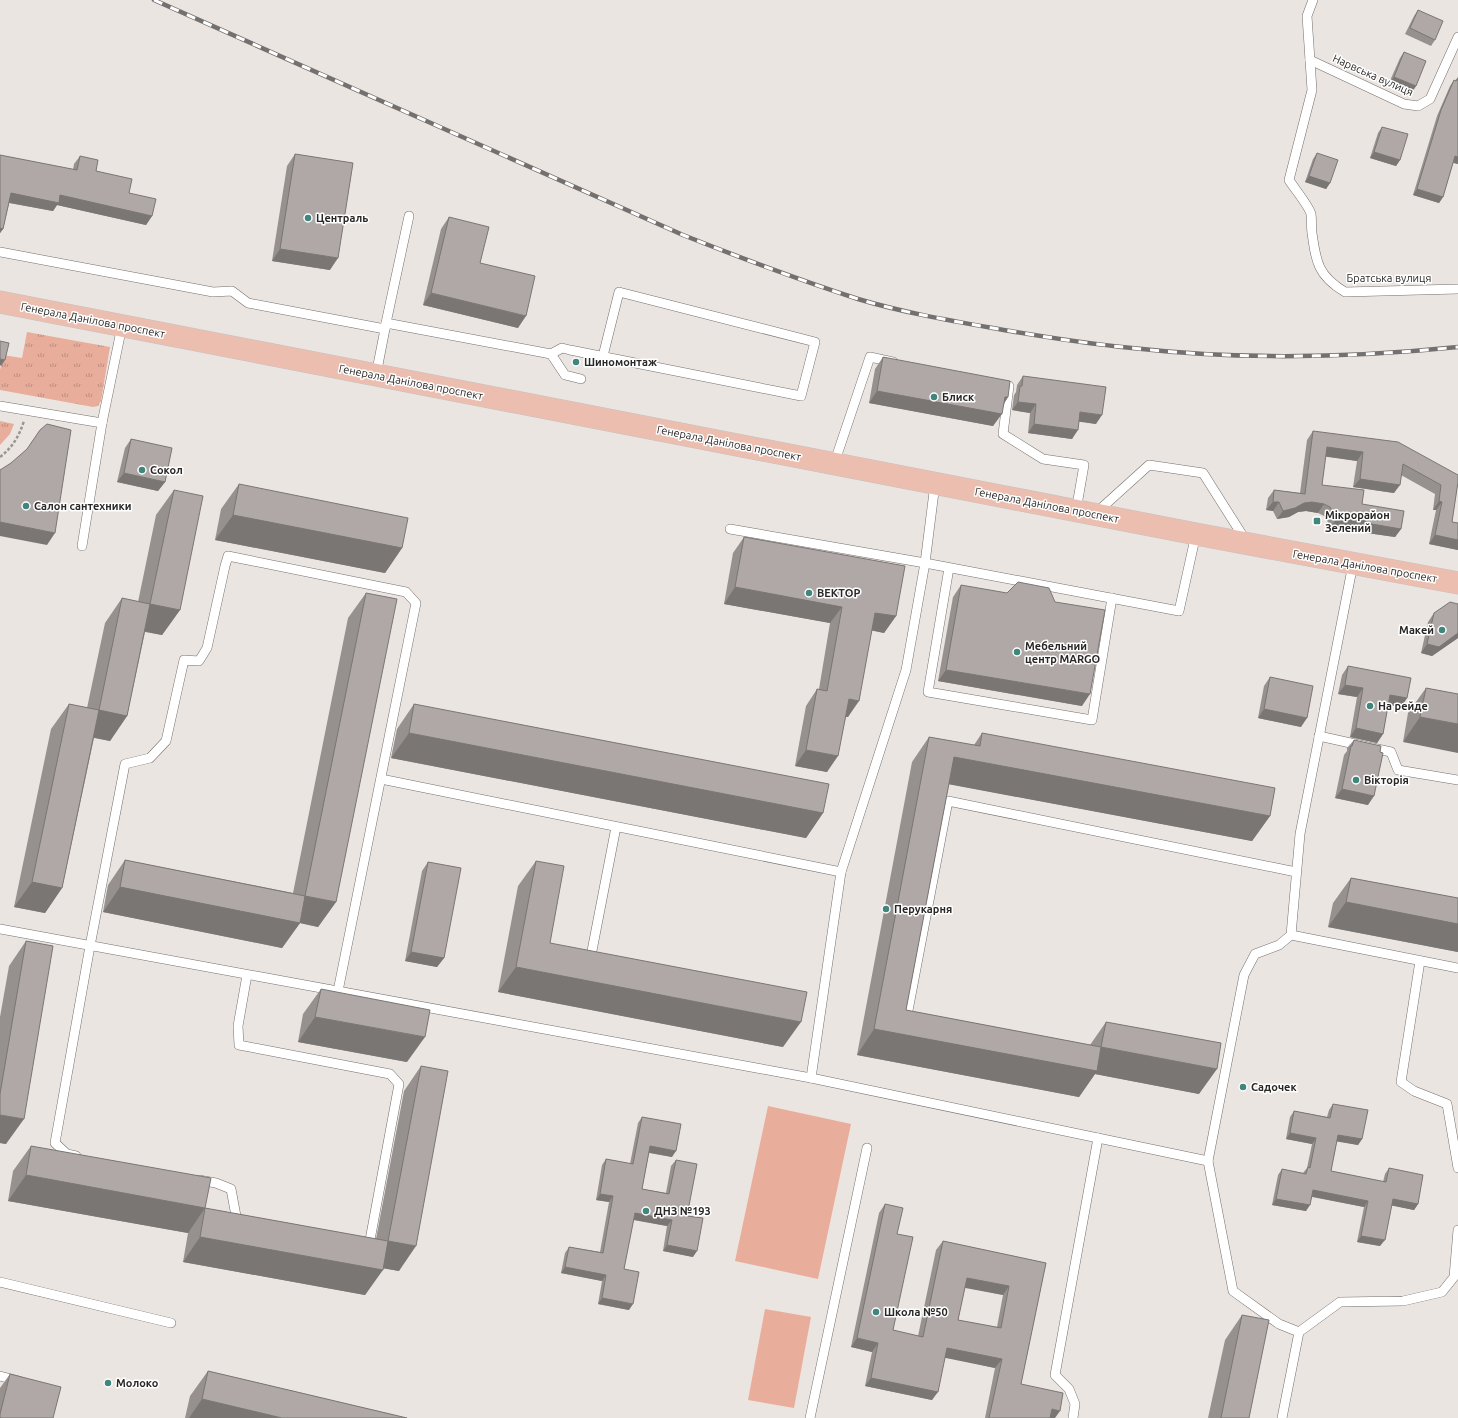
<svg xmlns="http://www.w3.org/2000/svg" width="1458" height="1418" font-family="Ubuntu,sans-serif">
	<defs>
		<pattern id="grass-tufts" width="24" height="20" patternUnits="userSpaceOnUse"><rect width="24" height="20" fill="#e9ad9b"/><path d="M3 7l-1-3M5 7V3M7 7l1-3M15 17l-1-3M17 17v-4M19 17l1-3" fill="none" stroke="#bd8d7e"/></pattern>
	</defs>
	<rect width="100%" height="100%" fill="#ebe5e2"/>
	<g fill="url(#grass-tufts)">
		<path d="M27,332L110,347L101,401L98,406L93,407L0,390V370L3,355L22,358Z"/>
		<path d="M0,421L14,424L10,434L0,445Z"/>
	</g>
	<g fill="#e9ad9b">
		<path d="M768,1106L851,1124L818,1279L735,1261Z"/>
		<path d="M765,1309L811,1317L794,1408L748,1400Z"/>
	</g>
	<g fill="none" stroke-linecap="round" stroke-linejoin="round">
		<defs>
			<g id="service">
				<path d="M1313,0L1307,16L1312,90L1289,180C1294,188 1309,206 1311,214C1312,220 1311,227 1312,233C1316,262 1318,276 1345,292L1458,289"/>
				<path d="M1310,60L1404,104L1418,106L1430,99L1458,37"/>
				<path d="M0,252L213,292L232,291L248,303L385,329L376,375"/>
				<path d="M386,323L409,216"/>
				<path d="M385,329L386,323L551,354L562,348L570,350L801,396L815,342L619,292L603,356"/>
				<path d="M551,354L565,375L581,379"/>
				<path d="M1009,386L1003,434L1043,459L1084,465L1076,511"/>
				<path d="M0,406L102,423L82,546"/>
				<path d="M102,423L122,326"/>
				<path d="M834,464L870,357L893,362"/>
				<path d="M935,484L925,563L906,670L841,872L811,1078L1208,1161"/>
				<path d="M1097,512L1149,465L1203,473L1246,541"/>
				<path d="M730,529L925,563L1179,611L1196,534"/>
				<path d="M949,568L928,692L1092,720L1112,598"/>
				<path d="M1319,736L1391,752L1398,770L1458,780"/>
				<path d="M381,779L841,872"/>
				<path d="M0,929L811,1078"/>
				<path d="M1291,935L1458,968"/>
				<path d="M590,961L616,827"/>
				<path d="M1420,961L1401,1082L1414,1091L1447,1104L1458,1168"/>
				<path d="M247,975L238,1026L239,1045L390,1074L399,1084L370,1240L362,1245"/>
				<path d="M906,1021L948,801L1296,872"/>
				<path d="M76,1156L67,1154L55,1143L90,946L125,764L150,758L166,741L184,660L199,661L207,648L225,566L228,556L406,592L416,603L338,991"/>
				<path d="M199,1180L216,1183L231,1189L236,1216L242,1222"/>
				<path d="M0,1282L171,1323"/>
				<path d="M1299,1332L1340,1302L1403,1301L1442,1292L1454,1277L1458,1230"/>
				<path d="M0,1376L19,1381"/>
				<path d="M810,1418L867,1148"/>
				<path d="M1073,1418L1075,1404L1069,1389L1055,1375L1098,1138"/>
				<path d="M1282,1418L1299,1332L1279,1324L1233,1291L1208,1161L1244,975L1255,954L1279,945L1291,935L1300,834L1353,564"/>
			</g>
			<path id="primary" d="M0,302L1196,534L1458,583"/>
		</defs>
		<use href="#service" stroke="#756f6d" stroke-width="10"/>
		<use href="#primary" stroke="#c3c3c3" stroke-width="23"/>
		<path stroke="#9a9593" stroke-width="2.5" stroke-dasharray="3 2" stroke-linecap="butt" d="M0,457C13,447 19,436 24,421"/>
		<use href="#service" stroke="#fff" stroke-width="9"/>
		<use href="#primary" stroke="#ecbeaf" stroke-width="22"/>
		<defs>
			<path id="rail" d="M154,0L683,235C741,258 799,280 858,299C908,314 959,322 1010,331C1051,338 1091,344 1132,348C1240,360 1350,358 1458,347"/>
		</defs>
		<use href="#rail" stroke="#74706f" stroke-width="4.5"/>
		<use href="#rail" stroke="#fff" stroke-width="3" stroke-dasharray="9" stroke-linecap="butt"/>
	</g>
	<g fill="#96908f" fill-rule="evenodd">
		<path d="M1418,10L1435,40L1431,46L1405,34L1414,16Z"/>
		<path d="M1404,52L1416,86L1412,92L1389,83L1400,58Z"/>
		<path d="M1458,77V164L1453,163L1443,197L1439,203L1413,195L1437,116L1450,86L1454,80L1455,81Z"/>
		<path d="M1382,127L1400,160L1396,166L1370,158L1378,133Z"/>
		<path d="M1317,153L1330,183L1326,189L1305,182L1313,159Z"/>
		<path d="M295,154L330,270L272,261L287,166Z"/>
		<path d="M0,155L73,170L74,164L80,156L96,171L129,193L152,216L146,225L57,205L53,211L9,203L3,229L0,233Z"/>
		<path d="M449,217L480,263L518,328L423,305L441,229Z"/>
		<path d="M883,357L1008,397L1004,404L993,426L869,403L875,369Z"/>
		<path d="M1023,376L1096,424L1079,421L1072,439L1028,433L1030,413L1012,410L1014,395L1016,392L1017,385Z"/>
		<path d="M1313,431L1458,475L1452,522L1458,523V550L1429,544L1436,510H1433L1435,494L1401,475L1394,493L1353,487L1357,461L1325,456L1322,485L1362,504L1401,529L1395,537L1360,532V530L1331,527L1324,516L1318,513L1306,511L1298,512L1289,517L1277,519L1273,511L1266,510L1268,498L1274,490L1300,493L1307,440Z"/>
		<path d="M131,439L165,482L158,491L117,482L125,448Z"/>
		<path d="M239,484L402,548L385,573L215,540L221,509Z"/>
		<path d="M174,490L180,610L162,635L145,632L127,716L110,741L94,738L62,888L45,913L14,907L51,729L69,704L87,708L105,623L122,598L138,602L156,515Z"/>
		<path d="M744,537L896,616L884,633L872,630L848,717H846L827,772L795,766L806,706L817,689H819L830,623L724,604L733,553Z"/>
		<path d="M961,585L1082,706L938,681L953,597Z"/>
		<path d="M366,593L336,902L318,927L300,923L282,948L103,912L108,885L125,860L293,893L348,618Z"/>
		<path d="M1458,604V638L1432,656L1421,653L1428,622L1434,613Z"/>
		<path d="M1348,666L1407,698L1401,707L1388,705L1383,734L1377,743L1350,737L1357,697L1338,694L1342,675Z"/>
		<path d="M1270,677L1301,727L1258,718L1264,686Z"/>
		<path d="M1426,688L1458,694L1403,742L1408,713Z"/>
		<path d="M414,704L823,813L806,838L391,758L397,729Z"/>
		<path d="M982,733L1270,816L1252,841L949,784L906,1010L1090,1045L1106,1022L1199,1094L1095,1074L1079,1097L857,1055L912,762L929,737L974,745Z"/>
		<path d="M1354,740L1368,805L1335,798L1344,755L1347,751V748Z"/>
		<path d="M536,861L550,943L783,1047L498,992L518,886Z"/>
		<path d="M428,862L444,958L437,967L405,961L422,871Z"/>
		<path d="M1351,878L1458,898V952L1328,927L1333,903Z"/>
		<path d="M26,941L6,1144L0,1143V1017L9,966Z"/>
		<path d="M321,989L407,1062L298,1042L303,1014Z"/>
		<path d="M421,1066L399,1271L383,1268L365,1295L183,1262L188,1233L8,1201L13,1171L31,1146L205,1208L376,1239L404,1091Z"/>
		<path d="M1333,1104L1362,1139L1358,1145L1337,1141L1331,1171L1383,1182L1385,1174L1389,1168L1418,1204L1414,1210L1391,1205L1380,1246L1357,1242L1364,1207L1312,1197L1306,1211L1272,1205L1278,1175L1282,1169L1303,1173L1307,1168L1312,1144L1286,1139L1290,1117L1294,1111L1327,1117L1329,1110Z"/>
		<path d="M642,1117L672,1157L649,1153L642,1189L666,1193L671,1166L676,1160L687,1216L693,1257L663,1251L667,1226L633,1220L624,1269L629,1310L598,1304L602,1281L561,1273L565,1253L569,1247L600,1252L609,1202L596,1200L602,1165L606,1159L630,1164L638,1123Z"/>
		<path d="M885,1204L897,1234L893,1330L918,1336L936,1250L943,1241L1046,1263L1021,1384L1055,1418H985L995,1368L945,1357L932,1400L865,1386L872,1352L851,1347L879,1213ZM965,1287L1003,1295L997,1327L958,1320Z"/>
		<path d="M1242,1315L1249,1418H1208L1225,1340Z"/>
		<path d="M208,1371L407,1418H185L190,1396Z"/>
		<path d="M10,1374L0,1418V1388Z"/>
	</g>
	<g fill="#7a7674">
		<path d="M1394,77L1416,86L1412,92L1389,83Z"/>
		<path d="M1374,152L1400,160L1396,166L1370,158Z"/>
		<path d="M1455,156L1458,157V164L1451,162Z"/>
		<path d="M1309,176L1330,183L1326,189L1305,182Z"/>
		<path d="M1417,189L1443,197L1439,203L1413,195Z"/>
		<path d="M11,193L60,195L152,216L146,225L57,205L53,211L5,202Z"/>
		<path d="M0,228L3,229L0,233Z"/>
		<path d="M280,249L338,258L330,270L272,261Z"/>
		<path d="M431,293L526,316L518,328L423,305Z"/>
		<path d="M0,359L5,360L1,366L0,365Z"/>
		<path d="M877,391L1002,414L993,426L869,403Z"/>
		<path d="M1005,397H1008L1000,409Z"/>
		<path d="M1018,402L1036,404L1030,413L1012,410Z"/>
		<path d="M1080,412L1102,415L1096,424L1074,421Z"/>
		<path d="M1034,424L1078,430L1072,439L1028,433Z"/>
		<path d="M1327,447L1363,452L1357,461L1321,456Z"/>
		<path d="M124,473L165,482L158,491L117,482Z"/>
		<path d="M1360,479L1400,485L1394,493L1353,487Z"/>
		<path d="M1439,501L1442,502L1436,510H1433Z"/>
		<path d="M1273,502H1279L1273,511L1266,510Z"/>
		<path d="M1312,502L1324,504L1318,513L1306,511L1298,512L1289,517L1277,519L1283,511L1304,503Z"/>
		<path d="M233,515L402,548L385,573L215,540Z"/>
		<path d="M1337,518L1366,521L1360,530L1331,527Z"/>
		<path d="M0,522L55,533L47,545L0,536Z"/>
		<path d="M1366,523L1401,529L1395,537L1360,532Z"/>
		<path d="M1435,535L1458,540V550L1429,544Z"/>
		<path d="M735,587L842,607L830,623L724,604Z"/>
		<path d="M150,604L180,610L162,635L133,629Z"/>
		<path d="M875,613L896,616L884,633L864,629Z"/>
		<path d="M1458,633V638L1432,656L1421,653L1427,644Z"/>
		<path d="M946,670L1090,694L1082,706L938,681Z"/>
		<path d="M1345,685L1363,688L1357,697L1338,694Z"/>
		<path d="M1390,695L1407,698L1401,707L1384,704Z"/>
		<path d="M849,699L859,701L848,717L837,715Z"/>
		<path d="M1264,709L1307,718L1301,727L1258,718Z"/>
		<path d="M99,710L127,716L110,741L82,735Z"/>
		<path d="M1420,717L1458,724V753L1403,742Z"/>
		<path d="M1356,728L1383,734L1377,743L1350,737Z"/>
		<path d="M409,733L823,813L806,838L391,758Z"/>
		<path d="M806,750L838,756L827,772L795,766Z"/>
		<path d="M954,757L1270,816L1252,841L937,782Z"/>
		<path d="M1342,789L1374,796L1368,805L1335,798Z"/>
		<path d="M32,882L62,888L45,913L14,907Z"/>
		<path d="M120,887L305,896L336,902L318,927L300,923L282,948L103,912Z"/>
		<path d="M1346,902L1458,924V952L1328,927Z"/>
		<path d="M411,952L444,958L437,967L405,961Z"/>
		<path d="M516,967L801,1022L783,1047L498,992Z"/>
		<path d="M315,1017L425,1037L407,1062L298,1042Z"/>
		<path d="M874,1029L1101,1047L1217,1069L1199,1094L1095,1074L1079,1097L857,1055Z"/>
		<path d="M0,1115L24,1119L6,1144L0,1143Z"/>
		<path d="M1290,1133L1316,1138L1312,1144L1286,1139Z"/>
		<path d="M1338,1135L1362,1139L1358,1145L1334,1141Z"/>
		<path d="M650,1146L676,1151L672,1157L646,1152Z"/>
		<path d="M26,1175L205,1208L188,1233L8,1201Z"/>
		<path d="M1313,1190L1368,1201L1364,1207L1309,1196Z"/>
		<path d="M600,1194L613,1196L609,1202L596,1200Z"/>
		<path d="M1276,1199L1310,1205L1306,1211L1272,1205Z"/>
		<path d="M1393,1199L1418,1204L1414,1210L1389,1205Z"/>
		<path d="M635,1213L672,1220L667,1226L630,1219Z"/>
		<path d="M1361,1236L1385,1240L1380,1246L1357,1242Z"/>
		<path d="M200,1237L383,1270L365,1295L183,1262Z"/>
		<path d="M388,1241L416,1246L399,1271L370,1266Z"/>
		<path d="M667,1245L697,1251L693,1257L663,1251Z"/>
		<path d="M565,1267L606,1275L602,1281L561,1273Z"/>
		<path d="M967,1278L1009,1286L1003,1295L960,1287Z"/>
		<path d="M602,1298L633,1304L629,1310L598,1304Z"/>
		<path d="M857,1338L878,1343L872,1352L851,1347Z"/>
		<path d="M947,1348L1002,1359L995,1368L941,1357Z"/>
		<path d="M871,1378L938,1392L932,1400L865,1386Z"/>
		<path d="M202,1399L282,1418H189Z"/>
		<path d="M1052,1409L1060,1411L1055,1418H1045Z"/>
	</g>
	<g fill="#afa8a6" stroke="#7a7674" fill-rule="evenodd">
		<path d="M1418,10L1443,21L1435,40L1410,28Z"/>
		<path d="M1404,52L1426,61L1416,86L1394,77Z"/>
		<path d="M1458,78V157L1455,156L1443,197L1417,189L1441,110L1454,80L1456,81Z"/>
		<path d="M1382,127L1408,134L1400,160L1374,152Z"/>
		<path d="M1317,153L1338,160L1330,183L1309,176Z"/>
		<path d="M295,154L353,163L338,258L280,249Z"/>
		<path d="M0,155L77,170L80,156L98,160L96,171L132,179L129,193L156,199L152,216L60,195L59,203L11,193L3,229L0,228Z"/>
		<path d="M449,217L489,227L480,263L535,276L526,316L431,293Z"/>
		<path d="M0,341L9,343L5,360L0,359Z"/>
		<path d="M883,357L1010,381L1008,397H1005L1002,414L877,391Z"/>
		<path d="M1023,376L1106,387L1102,415L1080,412L1078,430L1034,424L1036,404L1018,402L1020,386H1022Z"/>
		<path d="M47,424L71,430L55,533L0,522V470L11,463L27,449L40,430Z"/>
		<path d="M1313,431L1398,442L1458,475V482L1452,522L1458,523V540L1435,535L1442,502L1439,501L1441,485L1403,464L1400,485L1360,479L1363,452L1327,447L1322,485L1364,490L1362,504L1404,511L1401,529L1366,523V521L1337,518L1330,507L1324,504L1312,502L1304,503L1295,508L1283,511L1279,502H1273L1274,490L1305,494Z"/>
		<path d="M131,439L172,448L165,482L124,473Z"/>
		<path d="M239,484L408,518L402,548L233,515Z"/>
		<path d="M174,490L203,496L180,610L150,604Z"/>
		<path d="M744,537L905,566L896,616L875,613L859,701L849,699L838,756L806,750L817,689L827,691L842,607L735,587Z"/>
		<path d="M1018,582L1049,588L1055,602L1105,610L1090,694L946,670L961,585L1007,593Z"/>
		<path d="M366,593L397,599L336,902L305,896Z"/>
		<path d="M122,598L150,604L127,716L99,710Z"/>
		<path d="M1450,602L1458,604V633L1439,647L1427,644L1434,613Z"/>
		<path d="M1348,666L1411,678L1407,698L1390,695L1383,734L1356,728L1363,688L1345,685Z"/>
		<path d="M1270,677L1313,686L1307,718L1264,709Z"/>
		<path d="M1426,688L1458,694V724L1420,717Z"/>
		<path d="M69,704L99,710L62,888L32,882Z"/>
		<path d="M414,704L829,784L823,813L409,733Z"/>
		<path d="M982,733L1275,788L1270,816L954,757L906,1010L1101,1047L1097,1071L874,1029L929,737L980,746Z"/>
		<path d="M1354,740L1381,746L1380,752L1383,753L1374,796L1342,789L1351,746H1352Z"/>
		<path d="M125,860L305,896L300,923L120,887Z"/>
		<path d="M536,861L564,866L550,943L807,992L801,1022L516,967Z"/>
		<path d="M428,862L461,868L444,958L411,952Z"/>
		<path d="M1351,878L1458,898V924L1346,902Z"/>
		<path d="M26,941L53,946L24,1119L0,1115V1094Z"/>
		<path d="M321,989L430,1010L425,1037L315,1017Z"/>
		<path d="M1106,1022L1221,1043L1217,1069L1101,1047Z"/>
		<path d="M421,1066L448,1071L416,1246L388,1241Z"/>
		<path d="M1333,1104L1368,1110L1362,1139L1338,1135L1331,1171L1386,1182L1389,1168L1423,1175L1418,1204L1393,1199L1385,1240L1361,1236L1368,1201L1313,1190L1310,1205L1276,1199L1282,1169L1306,1174L1308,1167L1310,1168L1316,1138L1290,1133L1294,1111L1330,1118Z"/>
		<path d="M642,1117L681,1124L676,1151L650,1146L642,1189L669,1194L676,1160L697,1164L687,1216L703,1218L697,1251L667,1245L672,1220L635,1213L624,1269L639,1272L633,1304L602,1298L606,1275L565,1267L569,1247L603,1253L613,1196L600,1194L606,1159L633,1164Z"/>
		<path d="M31,1146L211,1178L205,1208L26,1175Z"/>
		<path d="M885,1204L903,1208L897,1234L913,1237L893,1330L923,1337L943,1241L1046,1263L1021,1384L1063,1393L1060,1411L1052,1409L1050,1418H989L1002,1359L947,1348L938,1392L871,1378L878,1343L857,1338ZM967,1278L1009,1286L1001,1328L958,1320Z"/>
		<path d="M205,1208L388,1241L383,1270L200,1237Z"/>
		<path d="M1242,1315L1269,1320L1249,1418H1221Z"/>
		<path d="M208,1371L407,1418H282L202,1399Z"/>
		<path d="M10,1374L61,1387L53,1418H0V1414Z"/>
	</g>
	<g fill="#40867c" stroke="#fff" stroke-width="1.5">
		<circle cx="308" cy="218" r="4"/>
		<circle cx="576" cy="362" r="4"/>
		<circle cx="934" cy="397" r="4"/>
		<circle cx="142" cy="470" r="4"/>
		<circle cx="26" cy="506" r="4"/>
		<rect x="1313" y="517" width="8" height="8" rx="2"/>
		<circle cx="809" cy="593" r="4"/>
		<circle cx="1442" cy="630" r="4"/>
		<circle cx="1017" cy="652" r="4"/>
		<circle cx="1370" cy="706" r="4"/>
		<circle cx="1356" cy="780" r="4"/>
		<circle cx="886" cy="909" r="4"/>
		<circle cx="1243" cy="1087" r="4"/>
		<circle cx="646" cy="1211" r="4"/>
		<circle cx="876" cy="1312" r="4"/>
		<circle cx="108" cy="1383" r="4"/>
	</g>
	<g text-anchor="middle" stroke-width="3" stroke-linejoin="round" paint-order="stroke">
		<g font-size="11" fill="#2a2827" stroke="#fff">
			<text transform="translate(1373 75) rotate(24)" y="4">Нарвська вулиця</text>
			<text x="1389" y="282">Братська вулиця</text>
			<text transform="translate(93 320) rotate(11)" y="4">Генерала Данілова проспект</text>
			<text transform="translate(411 382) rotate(11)" y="4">Генерала Данілова проспект</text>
			<text transform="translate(729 443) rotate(11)" y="4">Генерала Данілова проспект</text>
			<text transform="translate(1047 505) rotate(11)" y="4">Генерала Данілова проспект</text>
			<text transform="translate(1365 566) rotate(10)" y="4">Генерала Данілова проспект</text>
		</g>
		<g font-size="11" font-weight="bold" fill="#2a2827" stroke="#fff" text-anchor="start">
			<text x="316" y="222">Централь</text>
			<text x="584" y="366">Шиномонтаж</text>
			<text x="942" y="401">Блиск</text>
			<text x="150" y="474">Сокол</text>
			<text x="34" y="510">Салон сантехники</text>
			<text x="1325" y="519">Мікрорайон<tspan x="1325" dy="13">Зелений</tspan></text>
			<text x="817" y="597">ВЕКТОР</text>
			<text x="1434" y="634" text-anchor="end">Макей</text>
			<text x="1025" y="650">Мебельний<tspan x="1025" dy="13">центр MARGO</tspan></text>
			<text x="1378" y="710">На рейде</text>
			<text x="1364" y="784">Вікторія</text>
			<text x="894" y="913">Перукарня</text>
			<text x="1251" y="1091">Садочек</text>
			<text x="654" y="1215">ДНЗ №193</text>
			<text x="884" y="1316">Школа №50</text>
			<text x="116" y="1387">Молоко</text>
		</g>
	</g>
</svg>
